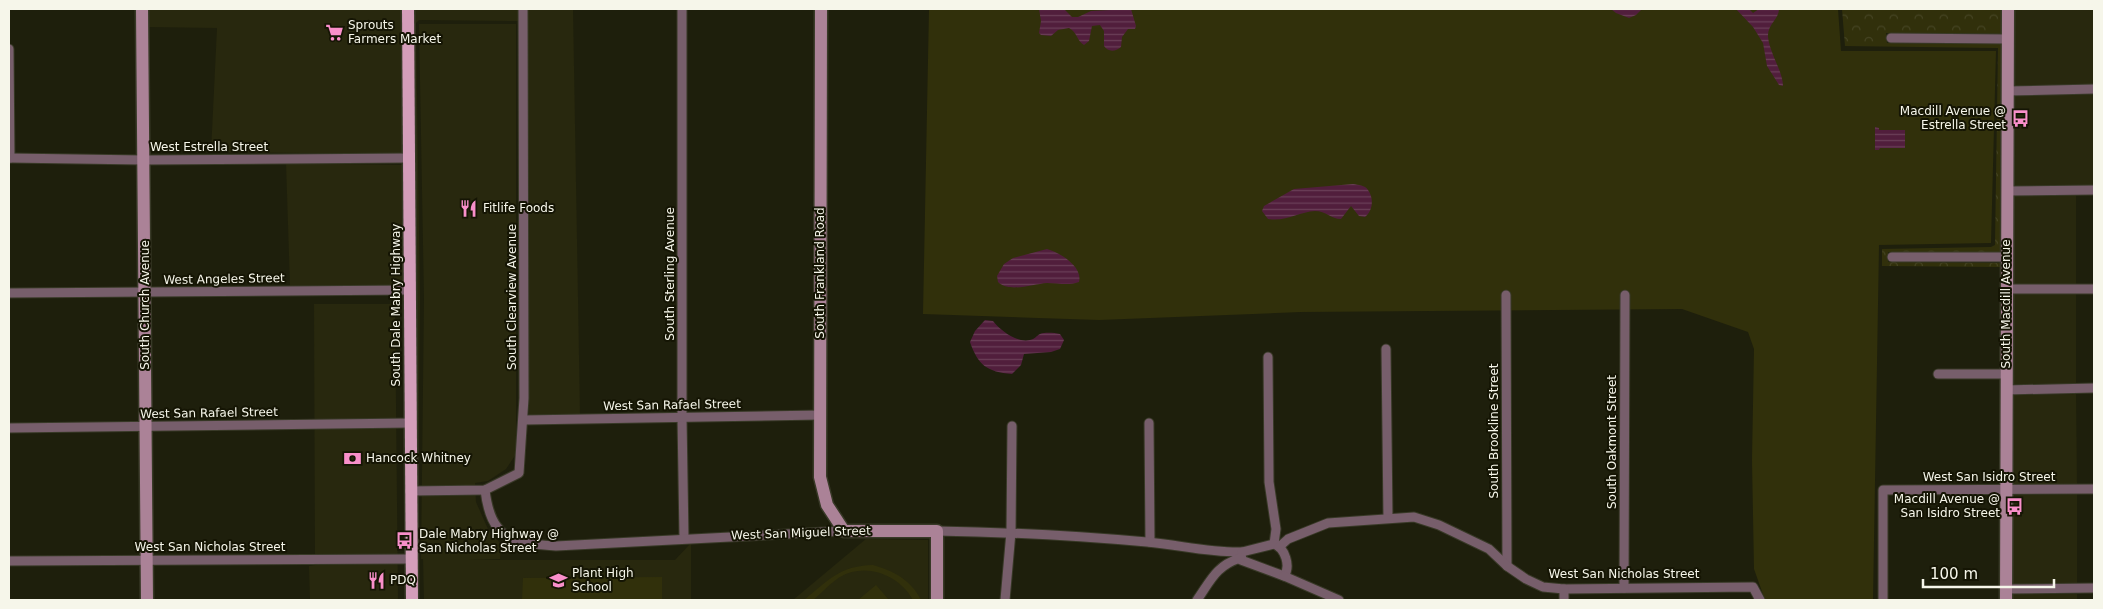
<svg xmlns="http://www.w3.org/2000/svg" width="2103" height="609" font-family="'DejaVu Sans',sans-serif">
	<defs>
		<pattern id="park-crowns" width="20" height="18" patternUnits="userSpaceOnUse" patternTransform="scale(1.25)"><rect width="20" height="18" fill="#31300b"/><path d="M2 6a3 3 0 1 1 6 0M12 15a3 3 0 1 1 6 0" fill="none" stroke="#454423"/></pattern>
		<pattern id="water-rules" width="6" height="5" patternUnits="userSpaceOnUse" patternTransform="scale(1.25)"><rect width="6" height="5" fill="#511e3c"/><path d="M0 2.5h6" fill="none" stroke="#6b3f58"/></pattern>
	</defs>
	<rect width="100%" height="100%" fill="#1e1f0c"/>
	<g fill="#28280e">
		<path d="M147,9H403L404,154L211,152L217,28L147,27Z"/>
		<path d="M412,9H518V21L419,20L416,23L420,299L418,486H415Z"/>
		<path d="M527,9H573L580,414L529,415Z"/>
		<path d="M2012,9H2094V84L2012,86Z"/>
		<path d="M419,24H516V454L506,469L488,481L475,483L476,502L488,529L501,544L500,559L469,560H675L691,543V600H424L423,559H421L424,299Z"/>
		<path d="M2094,94V185L2012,186V96Z"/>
		<path d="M286,163L404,165L405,285L290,286Z"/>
		<path d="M2076,195V284H2011L2012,196Z"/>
		<rect x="2011" y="294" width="65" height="90"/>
		<path d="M314,304H395L398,600H310L309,566L315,565Z"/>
		<path d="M2076,394L2077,484L2011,485V395Z"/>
		<path d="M2077,494V583L2011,584V495Z"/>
		<path d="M866,539L928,540V600H793Z"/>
		<rect x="2011" y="594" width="66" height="6"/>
	</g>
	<g fill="#31300b">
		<path d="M929,9H1838L1841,51H1996L1991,243L1879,245L1873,600H1765L1754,569L1752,460L1754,349L1748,332L1682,309L1301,312L1099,320L923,314Z"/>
		<path d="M873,565C894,571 911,580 921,600H913C899,575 866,562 840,577C830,583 822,593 813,600H804C829,580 839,566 873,565Z"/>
		<path d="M662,577V600H522L523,578Z"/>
		<path d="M876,585L889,600H858Z"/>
	</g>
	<path fill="url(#park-crowns)" d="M1842,9H2003V34L1886,33L1887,43L2003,44L2002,252H1888V262L2002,263V267L1882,266V249L1991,247L1995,245L1998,48L1845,46Z"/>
	<g fill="url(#water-rules)">
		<path d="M1039,9H1064L1072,17H1078L1091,11L1131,9L1136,26L1135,29H1128L1122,37L1121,47C1115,52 1108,52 1104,46V31L1100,25L1092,26L1089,41L1084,45C1077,41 1077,32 1069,28L1058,30L1051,36L1041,35L1039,33L1041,21Z"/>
		<path d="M1611,9H1642L1636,15L1629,18L1616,13Z"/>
		<path d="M1736,9H1749L1753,13L1759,9H1779C1779,19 1767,25 1768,37C1770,54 1783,72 1783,86L1779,85L1767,66L1763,43L1753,27Z"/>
		<path d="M1875,127L1879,128V130H1905V148H1880L1879,150H1875Z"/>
		<path d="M1353,184C1358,185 1365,185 1368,190C1374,198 1373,211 1365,217L1359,216L1351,206L1341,219C1331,219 1326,211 1315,211C1299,212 1286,222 1268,219L1262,211L1264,206L1294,189Z"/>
		<path d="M1047,249C1061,253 1083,267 1079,282C1068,286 1058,283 1047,283C1033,284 1009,293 998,282L997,276L1004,264L1013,258Z"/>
		<path d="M985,320L993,321C1001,331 1017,343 1030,340C1035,339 1036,336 1040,334C1046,332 1054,333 1060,334L1064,340L1060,349L1051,352L1024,354L1021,365L1012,374C987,372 978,365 970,342L975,331Z"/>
	</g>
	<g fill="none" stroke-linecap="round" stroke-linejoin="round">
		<defs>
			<g id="street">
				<path d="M682,9V418L684,538"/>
				<path d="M1891,38L2007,39"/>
				<path d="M9,49L10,158"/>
				<path d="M2007,91L2094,89"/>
				<path d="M9,158L143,160L409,158"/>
				<path d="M2007,191L2094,190"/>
				<path d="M1892,257H2006"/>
				<path d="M2007,289H2094"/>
				<path d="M9,293L410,290"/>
				<path d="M1506,295L1507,566"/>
				<path d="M1386,349L1388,518"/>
				<path d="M1268,357L1269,482L1276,529L1274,544"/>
				<path d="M1938,374H2006"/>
				<path d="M2006,390L2094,388"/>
				<path d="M524,420L820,415"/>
				<path d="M1149,423L1150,542"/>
				<path d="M9,428L410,423"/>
				<path d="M485,490C491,539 511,543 556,546L844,531"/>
				<path d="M410,491L485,490L519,473L524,398L523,9"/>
				<path d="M937,531C1008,532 1077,536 1147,542C1180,545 1210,553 1242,552"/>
				<path d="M1274,544C1285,548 1291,566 1284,576L1241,560L1242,552Z"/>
				<path d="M1279,547L1288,539L1328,523L1414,517L1439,525L1489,549L1507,566L1526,579L1543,587L1564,589L1753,587L1760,600"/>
				<path d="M9,561L411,559"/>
				<path d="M1284,576L1339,600"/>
				<path d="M1624,588L1625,295"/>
				<path d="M2006,589L2094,588"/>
				<path d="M1005,600L1011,532L1012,426"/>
				<path d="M1197,600C1211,580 1216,566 1240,558"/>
				<path d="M1564,600V589"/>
				<path d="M1883,600V490L2094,489"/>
			</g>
			<g id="secondary">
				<path d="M142,9L147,600"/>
				<path d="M821,9L820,477L827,505L844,531H937V600"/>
				<path d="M2006,600L2008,9"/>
			</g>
			<path id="primary" d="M408,9L412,600"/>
		</defs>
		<use href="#street" stroke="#383927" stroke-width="11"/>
		<use href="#secondary" stroke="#383927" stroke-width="15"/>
		<use href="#primary" stroke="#383927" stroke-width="15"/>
		<use href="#street" stroke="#775e6b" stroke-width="9"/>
		<use href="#secondary" stroke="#ab8297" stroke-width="12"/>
		<use href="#primary" stroke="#d49eba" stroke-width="12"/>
	</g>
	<defs>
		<symbol id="supermarket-bare" viewBox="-9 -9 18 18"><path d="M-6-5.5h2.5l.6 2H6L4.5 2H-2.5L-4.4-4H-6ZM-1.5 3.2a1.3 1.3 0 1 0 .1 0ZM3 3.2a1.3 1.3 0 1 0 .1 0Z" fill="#f98fca" stroke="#151504" stroke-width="2.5" paint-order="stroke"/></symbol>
		<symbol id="bus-bare" viewBox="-9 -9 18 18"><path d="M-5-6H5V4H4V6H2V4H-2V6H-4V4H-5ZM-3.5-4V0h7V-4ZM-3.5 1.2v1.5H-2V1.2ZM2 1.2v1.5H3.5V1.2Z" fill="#f98fca" stroke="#151504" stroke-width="2.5" paint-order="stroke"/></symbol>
		<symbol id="restaurant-bare" viewBox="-9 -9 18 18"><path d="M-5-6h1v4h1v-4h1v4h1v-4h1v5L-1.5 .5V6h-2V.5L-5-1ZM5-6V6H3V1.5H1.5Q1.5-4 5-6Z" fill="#f98fca" stroke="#151504" stroke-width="2.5" paint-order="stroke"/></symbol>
		<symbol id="bank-bare" viewBox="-9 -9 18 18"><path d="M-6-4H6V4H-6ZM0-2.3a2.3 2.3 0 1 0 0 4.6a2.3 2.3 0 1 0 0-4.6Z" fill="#f98fca" stroke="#151504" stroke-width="2.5" paint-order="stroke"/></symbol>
		<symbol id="school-bare" viewBox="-9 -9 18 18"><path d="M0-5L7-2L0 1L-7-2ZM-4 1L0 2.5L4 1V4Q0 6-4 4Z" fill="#f98fca" stroke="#151504" stroke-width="2.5" paint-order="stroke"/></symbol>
	</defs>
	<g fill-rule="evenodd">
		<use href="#supermarket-bare" x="322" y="20" width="25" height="25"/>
		<use href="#bus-bare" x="2008" y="106" width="25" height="25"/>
		<use href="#restaurant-bare" x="456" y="196" width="25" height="25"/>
		<use href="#bank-bare" x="340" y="446" width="25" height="25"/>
		<use href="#bus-bare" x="2002" y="494" width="25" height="25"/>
		<use href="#bus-bare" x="392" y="528" width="25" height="25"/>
		<use href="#restaurant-bare" x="364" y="568" width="25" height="25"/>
		<use href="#school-bare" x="546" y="568" width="25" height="25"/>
	</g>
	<g text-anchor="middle" stroke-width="4" stroke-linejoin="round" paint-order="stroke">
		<g font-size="12" fill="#f6f6ea" stroke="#151504" text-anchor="start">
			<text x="348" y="29">Sprouts<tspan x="348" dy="14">Farmers Market</tspan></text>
			<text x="2006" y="115" text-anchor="end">Macdill Avenue @<tspan x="2006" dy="14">Estrella Street</tspan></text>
			<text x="483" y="212">Fitlife Foods</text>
			<text x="366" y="462">Hancock Whitney</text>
			<text x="2000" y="503" text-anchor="end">Macdill Avenue @<tspan x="2000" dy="14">San Isidro Street</tspan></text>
			<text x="419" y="538">Dale Mabry Highway @<tspan x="419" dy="14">San Nicholas Street</tspan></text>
			<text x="572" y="577">Plant High<tspan x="572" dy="14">School</tspan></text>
			<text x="390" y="584">PDQ</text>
		</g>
		<g font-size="12" fill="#f6f6ea" stroke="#151504">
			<text x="209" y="151">West Estrella Street</text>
			<text transform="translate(820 273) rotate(-90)" y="4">South Frankland Road</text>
			<text transform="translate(670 274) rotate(-90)" y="4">South Sterling Avenue</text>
			<text transform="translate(224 279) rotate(-1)" y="4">West Angeles Street</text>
			<text transform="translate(512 297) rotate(-90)" y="4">South Clearview Avenue</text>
			<text transform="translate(2006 304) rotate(-90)" y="4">South Macdill Avenue</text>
			<text transform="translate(145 305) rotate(-90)" y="4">South Church Avenue</text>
			<text transform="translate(396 305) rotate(-90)" y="4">South Dale Mabry Highway</text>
			<text transform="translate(672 405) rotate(-1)" y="4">West San Rafael Street</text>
			<text transform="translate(209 413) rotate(-1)" y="4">West San Rafael Street</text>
			<text transform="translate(1494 431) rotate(-90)" y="4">South Brookline Street</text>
			<text transform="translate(1612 442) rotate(-90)" y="4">South Oakmont Street</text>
			<text x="1989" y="481">West San Isidro Street</text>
			<text transform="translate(801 533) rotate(-2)" y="4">West San Miguel Street</text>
			<text x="210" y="551">West San Nicholas Street</text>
			<text x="1624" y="578">West San Nicholas Street</text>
		</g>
	</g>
	<rect width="2103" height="609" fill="none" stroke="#f6f6ea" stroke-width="20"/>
	<path d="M1923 579v8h131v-8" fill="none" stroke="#f6f6ea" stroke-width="2.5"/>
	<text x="1930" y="579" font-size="15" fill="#f6f6ea" stroke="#151504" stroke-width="4" paint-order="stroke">100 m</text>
</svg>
